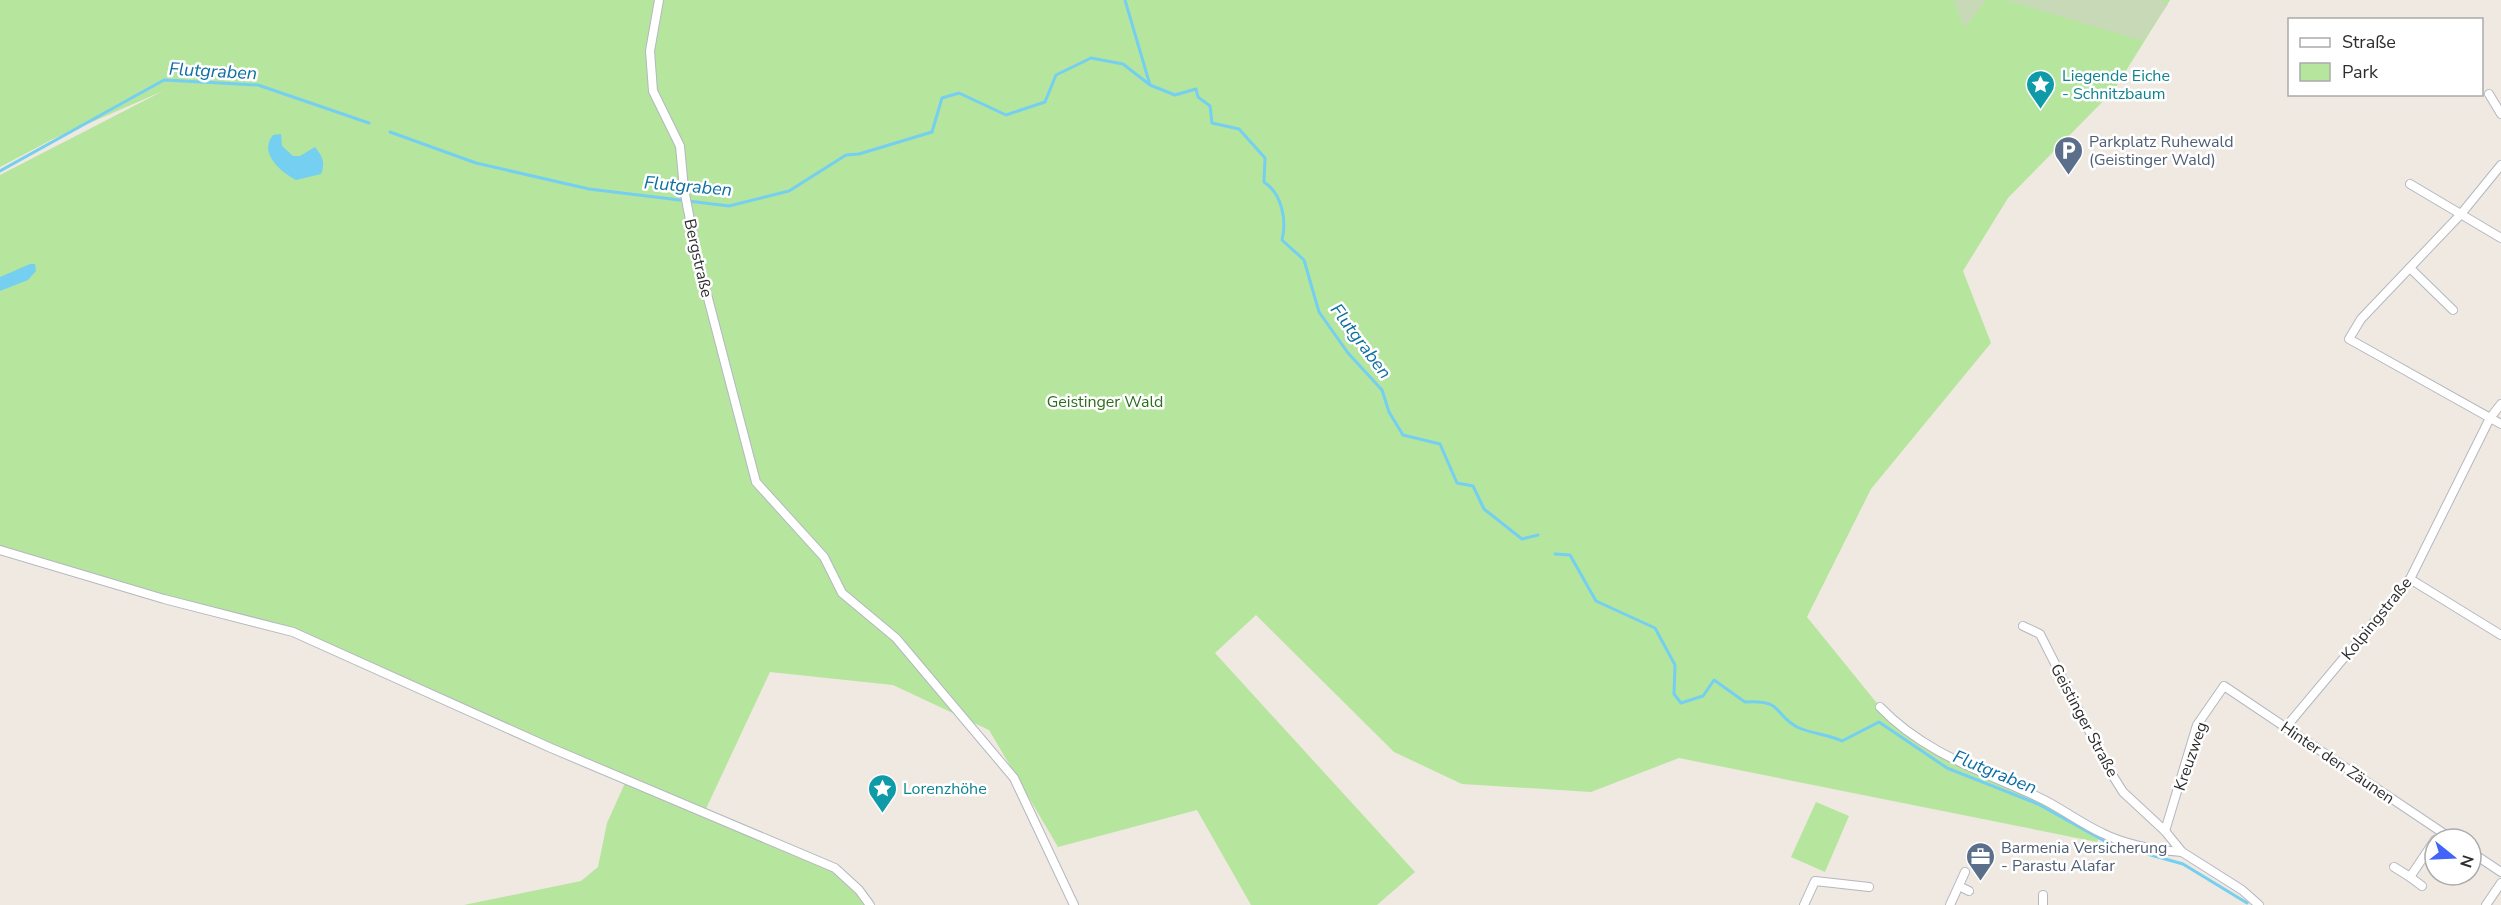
<svg xmlns="http://www.w3.org/2000/svg" width="2501" height="905" font-family="'Nunito Sans',sans-serif">
	<rect width="100%" height="100%" fill="#efe9e1"/>
	<g fill="#b6e59e">
		<path d="M0,0H2170L2114,90L2008,198L1963,271L1991,343L1871,489L1807,617L1880,707L1941,755L2039,798L2101,833L2097,842L1679,758L1591,792L1462,784L1394,752L1256,615L1215,653L1415,872L1377,905H1251L1197,810L1058,847L989,730L893,685L770,672L704,813C757,834 838,856 871,905H464L581,881L598,867L607,823L625,783L293,632L0,550V175L163,91L53,139L0,167Z"/>
		<path d="M1816,802L1849,816L1825,872L1791,857Z"/>
	</g>
	<g fill="#c8d9b8">
		<path d="M1954,0H1986L1964,28Z"/>
		<path d="M2006,0H2158L2168,4L2143,41Z"/>
	</g>
	<g fill="#75cff0">
		<path d="M281,134L282,146L293,156H300L315,147C322,156 326,162 321,174L296,180C281,172 258,153 273,135Z"/>
		<path d="M30,264H35L36,271L28,280L0,291V277Z"/>
	</g>
	<g fill="none" stroke-linecap="round" stroke-linejoin="round">
		<g stroke="#75cff0" stroke-width="3">
			<path d="M1125,0L1150,85"/>
			<path d="M390,132L476,163L589,189L729,206L789,191L846,155L859,154L932,132L942,98L959,93L1006,115L1045,102L1056,75L1091,58L1123,64L1150,85L1175,95L1196,89L1198,97L1210,106L1212,123L1239,129L1265,158L1264,182C1282,194 1287,220 1282,240L1304,260L1319,312L1348,353L1382,390L1389,412L1403,435L1440,444L1457,483L1473,486L1484,509L1522,539L1538,535"/>
			<path d="M0,171L164,80L258,85L369,123"/>
			<path d="M1555,554L1570,555L1596,601L1655,628L1675,665L1674,694L1681,703L1703,696L1714,680L1745,702C1783,699 1774,715 1797,727C1812,734 1827,734 1842,741L1879,722L1947,768L2038,804L2108,843L2183,864L2247,903"/>
		</g>
		<defs>
			<g id="minor">
				<path d="M659,0L650,51L653,91L680,146L684,189L697,256L756,482L824,557L842,593L896,638L1014,778L1074,905"/>
				<path d="M2489,94L2501,114"/>
				<path d="M2501,165L2461,214L2361,319L2349,339L2501,424"/>
				<path d="M2410,184L2501,238"/>
				<path d="M2410,268L2453,310"/>
				<path d="M0,550L164,599L293,632L551,748L835,868L859,890L870,905"/>
				<path d="M2410,579L2501,635"/>
				<path d="M2023,626L2040,634L2108,768L2123,792L2165,831L2182,852L2242,890L2259,905"/>
				<path d="M1880,707C1924,753 1982,771 2038,797C2060,807 2080,823 2102,833C2126,845 2155,850 2182,852"/>
				<path d="M2286,727L2410,579L2490,418L2501,404"/>
				<path d="M2165,831L2197,725L2224,686L2452,839"/>
				<path d="M2471,852L2501,872"/>
				<path d="M2394,867L2410,877L2435,840"/>
				<path d="M2410,877L2422,886"/>
				<path d="M1959,886L1969,891"/>
				<path d="M1804,905L1815,881L1869,887"/>
				<path d="M1950,905L1965,872"/>
				<path d="M2043,905V895"/>
				<path d="M2486,905L2501,883"/>
			</g>
		</defs>
		<use href="#minor" stroke="#b4b7c1" stroke-width="10"/>
		<use href="#minor" stroke="#fff" stroke-width="8"/>
	</g>
	<defs>
		<symbol id="sight-pin" viewBox="-11 -11 22 30"><path d="M0 17L-7.5 6A9.5 9.5 0 1 1 7.5 6Z" fill="#0f9aa8" stroke="#fff"/><path d="M0-6L1.8-2.2L6-1.7L2.9 1.2L3.7 5.4L0 3.3L-3.7 5.4L-2.9 1.2L-6-1.7L-1.8-2.2Z" fill="#fff"/></symbol>
		<symbol id="parking-pin" viewBox="-11 -11 22 30"><path d="M0 17L-7.5 6A9.5 9.5 0 1 1 7.5 6Z" fill="#5c6f8a" stroke="#fff"/><path d="M-3.5-5.5H1a3.5 3.5 0 0 1 0 7H-1V5.5H-3.5ZM-1-3.4V-.6H.8a1.4 1.4 0 0 0 0-2.8Z" fill="#fff"/></symbol>
		<symbol id="office-pin" viewBox="-11 -11 22 30"><path d="M0 17L-7.5 6A9.5 9.5 0 1 1 7.5 6Z" fill="#5c6f8a" stroke="#fff"/><path d="M-6-3h4V-5.5h4V-3h4V5H-6ZM-1-4.5V-3h2v-1.5ZM-6 0V1H6V0Z" fill="#fff"/></symbol>
	</defs>
	<g fill-rule="evenodd">
		<use href="#sight-pin" x="2024" y="68" width="33" height="45"/>
		<use href="#parking-pin" x="2052" y="134" width="33" height="45"/>
		<use href="#sight-pin" x="866" y="772" width="33" height="45"/>
		<use href="#office-pin" x="1964" y="840" width="33" height="45"/>
	</g>
	<g text-anchor="middle" stroke-width="5" stroke-linejoin="round" paint-order="stroke">
		<g font-size="16" fill="#0d838f" stroke="#fff" text-anchor="start">
			<text x="2062" y="81">Liegende Eiche<tspan x="2062" dy="18">- Schnitzbaum</tspan></text>
			<text x="903" y="794">Lorenzhöhe</text>
		</g>
		<g font-size="16" fill="#4e5e75" stroke="#fff" text-anchor="start">
			<text x="2089" y="147">Parkplatz Ruhewald<tspan x="2089" dy="18">(Geistinger Wald)</tspan></text>
			<text x="2001" y="853">Barmenia Versicherung<tspan x="2001" dy="18">- Parastu Alafar</tspan></text>
		</g>
		<g font-size="16" fill="#2e2e2e" stroke="#fff">
			<text transform="translate(699 258) rotate(77)" y="6">Bergstraße</text>
			<text transform="translate(2376 618) rotate(-51)" y="6">Kolpingstraße</text>
			<text transform="translate(2085 720) rotate(62)" y="6">Geistinger Straße</text>
			<text transform="translate(2190 756) rotate(-71)" y="6">Kreuzweg</text>
			<text transform="translate(2338 762) rotate(34)" y="6">Hinter den Zäunen</text>
		</g>
		<g font-size="16" fill="#2c6e1b" stroke="#fff">
			<text x="1105" y="407">Geistinger Wald</text>
		</g>
		<g font-size="18" font-style="italic" fill="#0d6fa3" stroke="#fff">
			<text transform="translate(213 71) rotate(3)" y="6">Flutgraben</text>
			<text transform="translate(688 186) rotate(5)" y="6">Flutgraben</text>
			<text transform="translate(1361 341) rotate(53)" y="6">Flutgraben</text>
			<text transform="translate(1995 772) rotate(22)" y="6">Flutgraben</text>
		</g>
	</g>
	<rect x="2288" y="18" width="195" height="78" fill="#ffffff" stroke="#ababab" stroke-width="1.5"/>
	<rect x="2300" y="38" width="30" height="9" fill="#ffffff" stroke="#ababab" stroke-width="1.5"/>
	<text x="2342" y="48" font-size="18" fill="#2e2e2e">Straße</text>
	<rect x="2300" y="63" width="30" height="18" fill="#b6e59e" stroke="#ababab" stroke-width="1.5"/>
	<text x="2342" y="78" font-size="18" fill="#2e2e2e">Park</text>
	<g transform="translate(2453 857) rotate(108)"><circle r="28" fill="#ffffff" stroke="#ababab" stroke-width="1.5"/>
	<path d="M0-4.5L10 22L0 15L-10 22Z" fill="#4264fb"/>
	<text y="-9" font-size="16" font-weight="bold" text-anchor="middle" fill="#2e2e2e">N</text>
	</g>
</svg>
